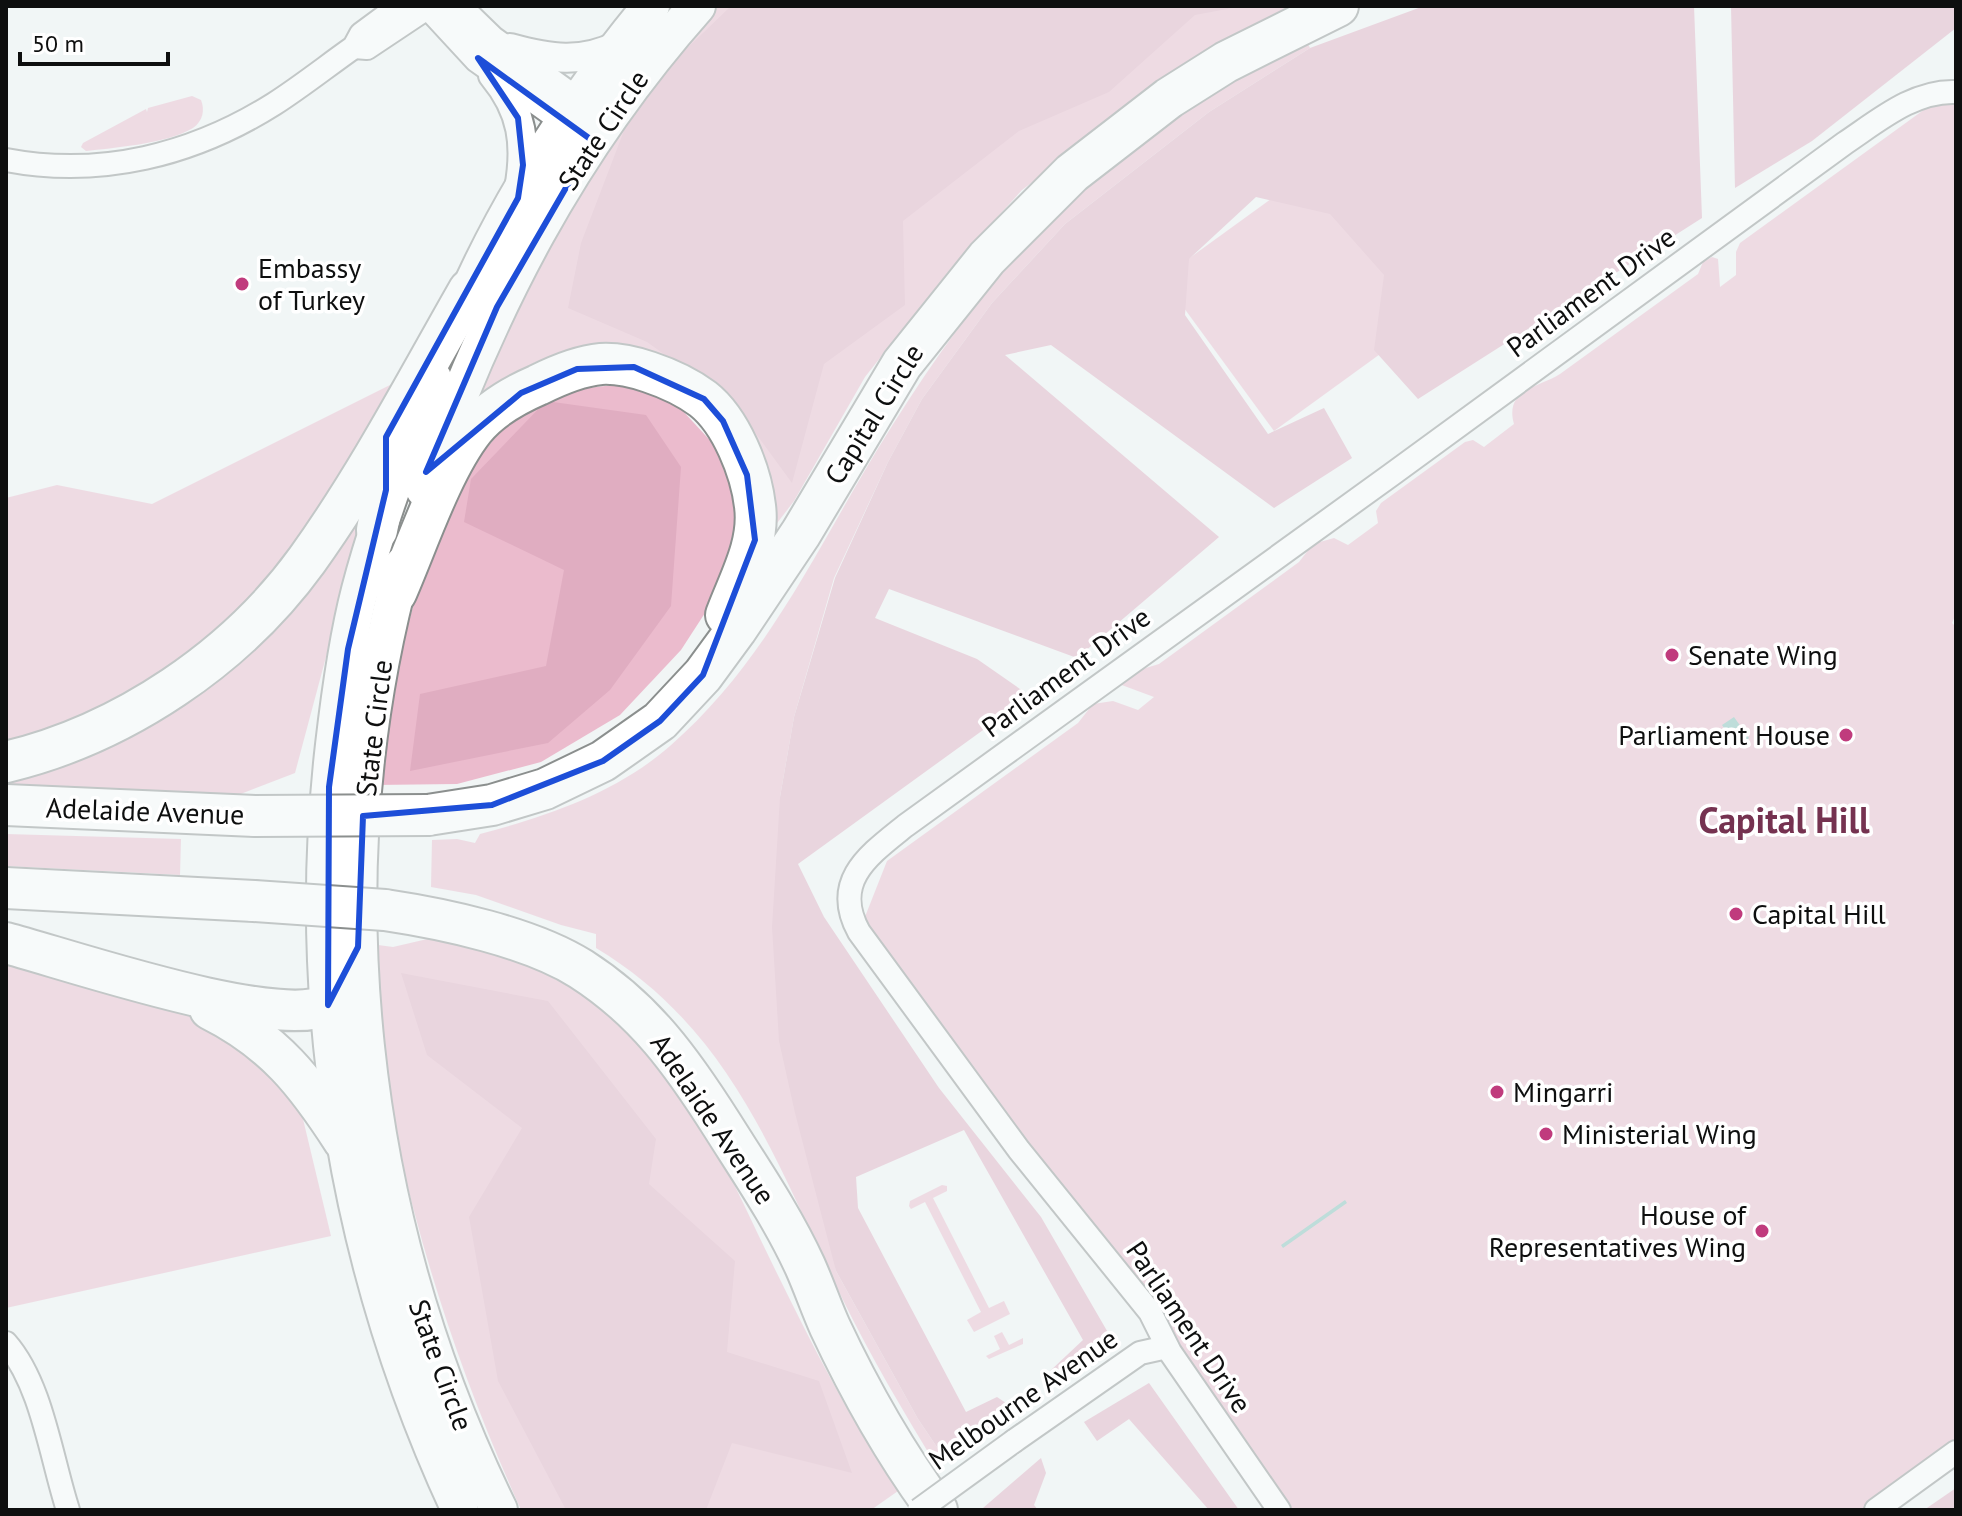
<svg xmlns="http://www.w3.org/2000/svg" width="1962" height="1516" font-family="'PT Sans',sans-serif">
	<rect width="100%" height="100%" fill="#f1f5f5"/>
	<g fill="#ebbbcd">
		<path d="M719,6H1297L1126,111L1022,190L951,268L865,377L794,501L768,535L765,486L626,350L535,362L471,410L541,254L645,85Z"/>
		<path d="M1305,38L1310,48L1209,112L1065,224L992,303L922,399L888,462L834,578L794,717L780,797L836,1271L918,1419L945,1459L936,1465C903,1411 871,1357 843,1300C776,1164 734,1031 596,948V934L561,925L476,895L431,887L432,840L457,839L475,843L480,834C548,816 616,793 670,746C758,669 806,571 864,472C902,408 943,345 990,287C1042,222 1112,160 1180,112C1220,85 1263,62 1305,38Z"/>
		<path d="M192,96L201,100C205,110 203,121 193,128C167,144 111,148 86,151L81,147L83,143L146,109L147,112L148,108Z"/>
		<path d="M1956,101V614L1952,623L1956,627V1452L1876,1510H1290L1200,1376L859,932L887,861L1078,723L1093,704L1113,701L1138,710L1154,697L1119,684L1136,671L1159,664L1299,562L1313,544L1334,538L1348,545L1378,523L1376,511L1381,503L1465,442L1473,440L1484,447L1510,427L1514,424C1504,389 1540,387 1560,374L1698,274L1703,262L1712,257L1718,259L1720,287L1736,275V252L1740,243L1925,109L1934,104Z"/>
		<path d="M1315,167L1427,320L1274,431L1162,278Z"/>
		<path d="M400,380L295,773L238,795L6,786V498L57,485L152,504Z"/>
		<path d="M614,385L670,397L718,449L738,512L729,576L681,650L620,715L541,762L457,784L374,785L402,645L431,545L480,456L513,416L569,390Z"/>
		<path d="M6,834L181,839L180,875L6,866Z"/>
		<path d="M436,937C512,955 576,981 634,1035C697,1095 732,1181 769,1257C808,1337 848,1417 898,1491L871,1510H521C477,1412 441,1314 414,1211C404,1171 393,1132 387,1092C380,1044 381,994 378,945L393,947Z"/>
		<path d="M6,960L88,980L211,1021L297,1094L331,1236L6,1308Z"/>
		<path d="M942,1185L947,1186V1191L933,1198L989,1308L1004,1301L1010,1314L974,1332L967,1320L981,1312L925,1202L911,1209L909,1206L910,1201Z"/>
		<path d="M1002,1332L1009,1345L1023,1338V1344L989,1359L986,1356L1000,1349L994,1336Z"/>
	</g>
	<g fill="#e0adc1">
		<path d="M731,6H1243L1195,15L1109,92L1019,131L903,221L905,305L824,364L792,483L735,405L647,342L568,308L581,243L625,128L677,58Z"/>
		<path d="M1424,6H1694L1702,218L1418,399L1374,350L1384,275L1330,214L1256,197L1189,259L1185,315L1268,434L1324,408L1352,458L1274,508L1051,345L1005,355L1219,537L1077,658L889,589L875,618L977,659L1030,696L798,864L824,917L939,1088L1041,1217L1110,1336L1057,1377L1050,1371L1083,1340L964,1130L856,1177L858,1208L966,1412L997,1397L1006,1403L1001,1419L945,1459L918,1419L836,1271L795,1113L779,1041L772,927L780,797L794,717L835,578L888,462L922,399L992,303L1065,224L1209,112L1310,48Z"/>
		<path d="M1731,6H1956V28L1812,141L1735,188Z"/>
		<path d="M546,401L646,415L681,467L671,606L610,690L548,743L410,771L420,694L546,666L564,570L464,522L471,479Z"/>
		<path d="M401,973L548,1001L656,1139L649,1184L735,1261L727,1352L819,1381L852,1473L732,1443L706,1510H566L498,1381L469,1217L522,1128L427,1055Z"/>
		<path d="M1149,1383L1239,1510H1209L1129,1419L1097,1441L1084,1422Z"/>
		<path d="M1041,1458L1046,1473L1034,1505L1038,1510H985L983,1508Z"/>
		<path d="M1956,1488V1510H1924Z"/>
	</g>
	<g fill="#80beb8">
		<path d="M1734,717L1749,738L1737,747L1722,725Z"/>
		<path d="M1345,1200L1347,1203L1283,1248L1281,1245Z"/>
	</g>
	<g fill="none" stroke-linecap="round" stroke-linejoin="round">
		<defs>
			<g id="minor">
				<path d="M354,47L367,48L430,6"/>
				<path d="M6,160C101,178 193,155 274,104C302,86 327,66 354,47L361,34L399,6"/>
				<path d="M6,1343C42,1384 51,1458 68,1510"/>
				<path d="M1014,1441L1140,1353L1167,1347"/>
				<path d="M1279,1510L1170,1352L1150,1312L1019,1150L859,932C831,881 869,855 905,826L1391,475L1845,143C1878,121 1914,90 1956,92"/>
				<path d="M1876,1510L1956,1452"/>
			</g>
			<g id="tertiary">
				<path d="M430,6L478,58L565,120"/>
				<path d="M456,6L491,40L577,102"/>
				<path d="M510,48C550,59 581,64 619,45"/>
				<path d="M493,75C523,111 527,145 519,189"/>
			</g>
			<g id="primary">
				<path d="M458,316C506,204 573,100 651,6"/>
				<path d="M433,378C407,448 379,517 360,590C347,640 340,693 334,745C304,1006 349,1272 460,1510"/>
				<path d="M424,489C488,308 569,150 697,6"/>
				<path d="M403,565C318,877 357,1220 499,1510"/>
			</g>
			<g id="motorway">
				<path d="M377,530L387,480L386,439"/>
				<path d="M396,593C417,545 442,469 474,429C490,409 515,395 538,385C558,375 579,366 601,364C617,363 634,367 649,372C667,378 687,387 703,399C731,421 751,471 755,506C760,544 739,580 726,615"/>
				<path d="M6,762C123,734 236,658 307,560C368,475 417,381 469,290"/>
				<path d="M6,805L255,816"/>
				<path d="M428,815L492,805L545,789L603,761L660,721L703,675L736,630L801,533L902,364L987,258L1072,173L1169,98L1226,62L1338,6"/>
				<path d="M6,888L254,901"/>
				<path d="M385,910C445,919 530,937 581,969C645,1010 682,1062 722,1125C751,1171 782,1216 805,1266C814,1286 821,1307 830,1327C860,1391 895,1453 937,1510"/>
				<path d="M6,943C70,960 274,1030 328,1005"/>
				<path d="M210,1009C274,1041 306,1082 344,1141"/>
			</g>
		</defs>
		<use href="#minor" stroke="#8b8f8e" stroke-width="26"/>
		<use href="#tertiary" stroke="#8b8f8e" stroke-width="32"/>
		<use href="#primary" stroke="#8b8f8e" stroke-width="40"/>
		<use href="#motorway" stroke="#8b8f8e" stroke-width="44"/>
		<use href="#minor" stroke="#fff" stroke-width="22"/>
		<use href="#tertiary" stroke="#fff" stroke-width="28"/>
		<use href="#primary" stroke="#fff" stroke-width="36"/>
		<use href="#motorway" stroke="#fff" stroke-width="40"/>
		<defs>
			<path id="minor-bridge" d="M919,1510L1014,1441"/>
			<g id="motorway-bridge">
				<path d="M255,816L428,815"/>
				<path d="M254,901L385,910"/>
			</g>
		</defs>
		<use href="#minor-bridge" stroke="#8b8f8e" stroke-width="26" stroke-linecap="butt"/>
		<use href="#motorway-bridge" stroke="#8b8f8e" stroke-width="44" stroke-linecap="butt"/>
		<use href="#minor-bridge" stroke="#fff" stroke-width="22"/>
		<use href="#motorway-bridge" stroke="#fff" stroke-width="40"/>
	</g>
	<path d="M0 0H1962V1516H0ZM478,58L593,141L497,307L426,472L521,393L577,369L634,367L704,399L723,421L747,475L755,540L703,675L660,721L603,761L492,805L363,816L358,947L328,1005L329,787L348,649L386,490V437L518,198L523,165L518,118Z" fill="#f1f5f5" fill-opacity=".55" fill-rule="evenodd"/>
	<path fill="none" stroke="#1d4ed8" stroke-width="6" stroke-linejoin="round" d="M478,58L593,141L497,307L426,472L521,393L577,369L634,367L704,399L723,421L747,475L755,540L703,675L660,721L603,761L492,805L363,816L358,947L328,1005L329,787L348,649L386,490V437L518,198L523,165L518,118Z"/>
	<g fill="#c03b7d" stroke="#fff" stroke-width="3">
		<circle cx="242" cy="284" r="8"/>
		<circle cx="1672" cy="655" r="8"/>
		<circle cx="1846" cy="735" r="8"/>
		<circle cx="1736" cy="914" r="8"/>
		<circle cx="1497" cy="1092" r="8"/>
		<circle cx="1546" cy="1134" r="8"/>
		<circle cx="1762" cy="1231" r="8"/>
	</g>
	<g text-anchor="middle" stroke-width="7" stroke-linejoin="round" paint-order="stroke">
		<g font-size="28" fill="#0e0f0f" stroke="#fff">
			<text transform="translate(603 130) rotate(-56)" y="10">State Circle</text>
			<text transform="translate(1591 292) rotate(-36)" y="10">Parliament Drive</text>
			<text transform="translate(874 414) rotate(-58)" y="10">Capital Circle</text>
			<text transform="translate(1066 672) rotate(-36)" y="10">Parliament Drive</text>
			<text transform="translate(374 728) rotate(-83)" y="10">State Circle</text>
			<text transform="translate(145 811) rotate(2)" y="10">Adelaide Avenue</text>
			<text transform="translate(713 1119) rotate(56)" y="10">Adelaide Avenue</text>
			<text transform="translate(1189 1327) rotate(56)" y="10">Parliament Drive</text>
			<text transform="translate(441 1365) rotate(70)" y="10">State Circle</text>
			<text transform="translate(1023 1399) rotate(-35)" y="10">Melbourne Avenue</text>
		</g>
		<g font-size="28" fill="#0e0f0f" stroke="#fff" text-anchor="start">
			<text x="258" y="278">Embassy<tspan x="258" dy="32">of Turkey</tspan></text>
			<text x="1688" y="665">Senate Wing</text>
			<text x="1830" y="745" text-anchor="end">Parliament House</text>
			<text x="1752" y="924">Capital Hill</text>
			<text x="1513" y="1102">Mingarri</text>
			<text x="1562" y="1144">Ministerial Wing</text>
			<text x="1746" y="1225" text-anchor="end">House of<tspan x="1746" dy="32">Representatives Wing</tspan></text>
		</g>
		<g font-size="36" font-weight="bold" fill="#753250" stroke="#fff">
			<text x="1784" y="833">Capital Hill</text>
		</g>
	</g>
	<rect width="1962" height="1516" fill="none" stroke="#0e0f0f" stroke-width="16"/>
	<path d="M20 52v12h148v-12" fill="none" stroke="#0e0f0f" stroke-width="4"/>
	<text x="32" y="52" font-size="24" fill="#0e0f0f" stroke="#ffffff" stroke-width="6" paint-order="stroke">50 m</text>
</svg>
